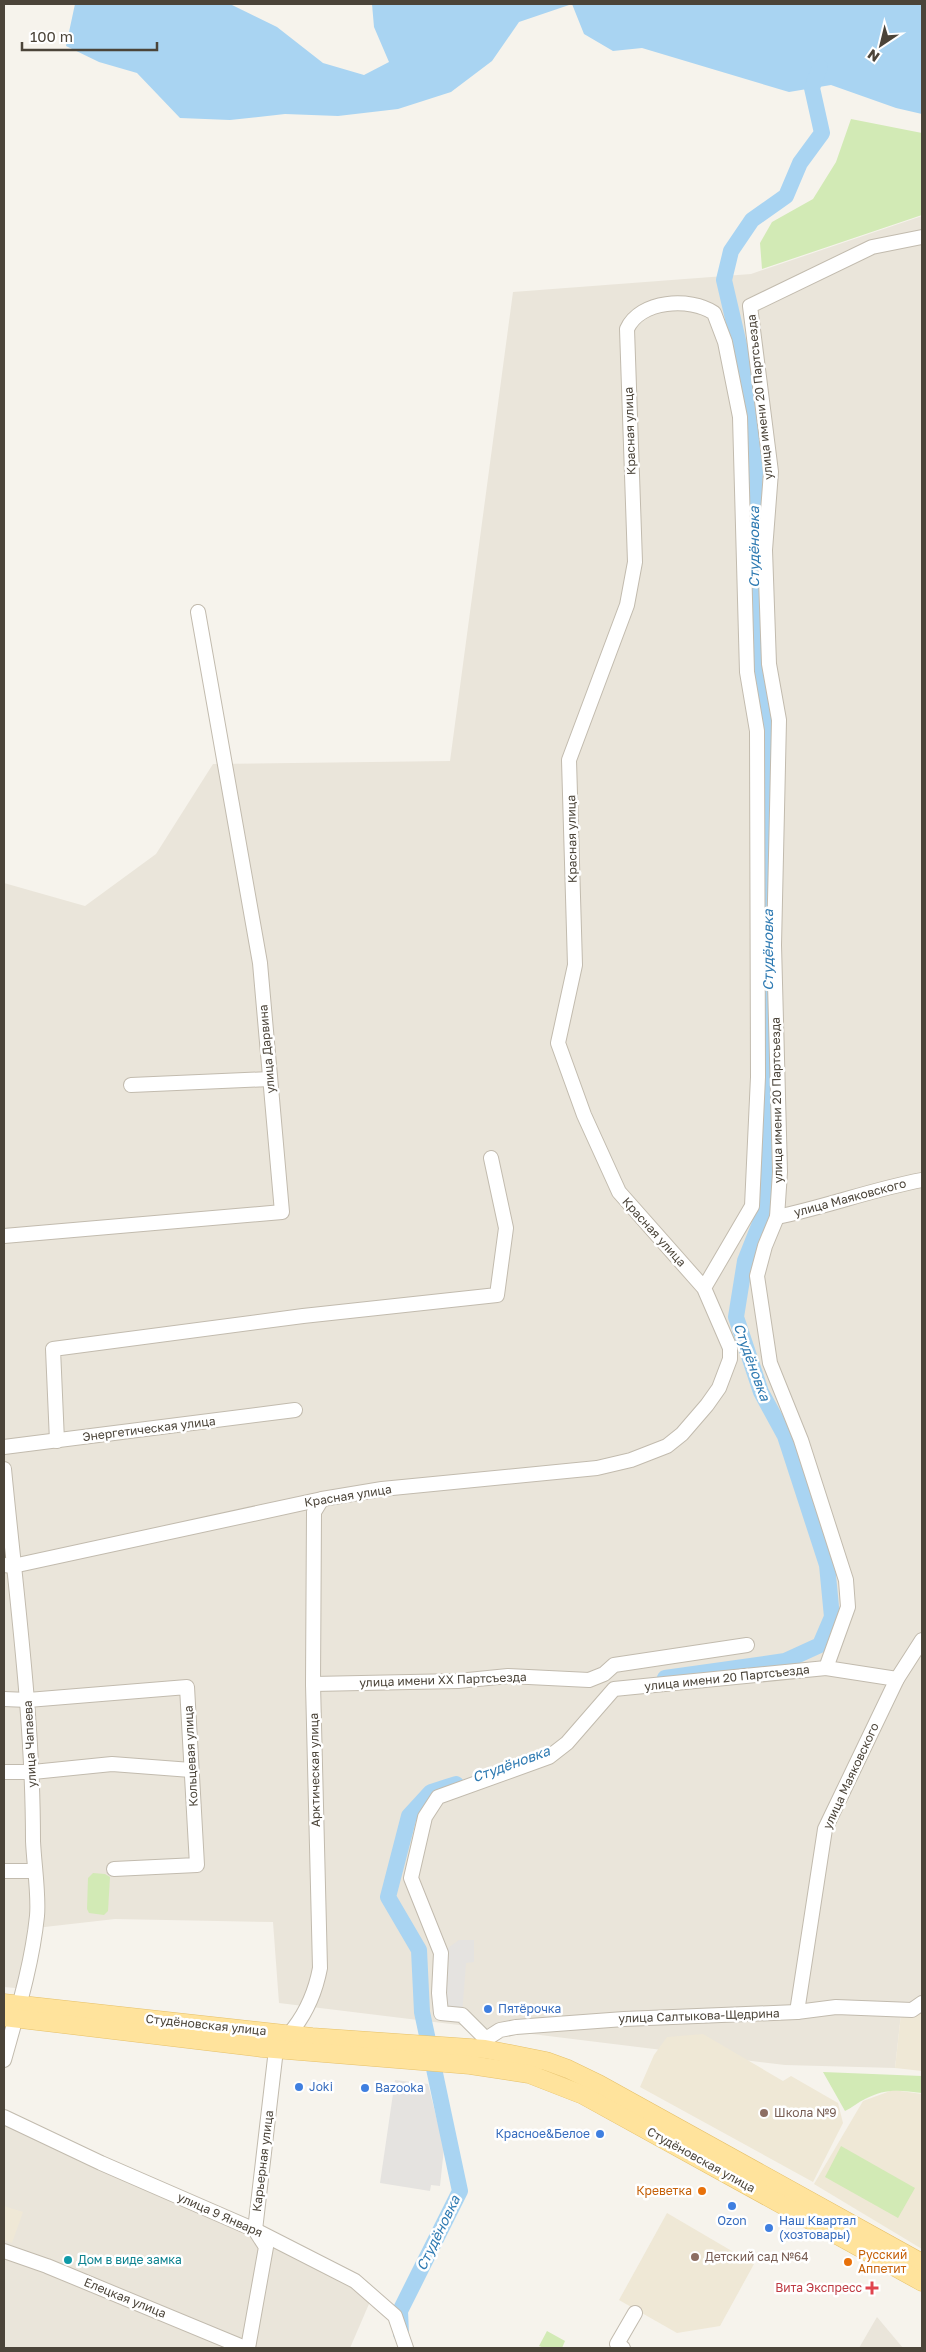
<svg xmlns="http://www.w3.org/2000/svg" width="926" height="2352" font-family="'Golos Text',sans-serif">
	<rect width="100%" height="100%" fill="#f6f3ec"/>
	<g fill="#eae5da">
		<path d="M922,216V2011L901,2014L895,2068L785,2065L279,2003L273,1922L115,1919L27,1929L26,1989L4,1987V883L85,906L156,854L213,764L450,761L513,292L751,274Z"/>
		<path d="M4,2122L375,2290L350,2348H4Z"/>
		<path d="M877,2317L903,2348H859Z"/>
	</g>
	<g fill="#efe8d6">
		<path d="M922,2011V2071L895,2068L901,2014Z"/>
		<path d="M703,2034L783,2081L791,2076L838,2103L843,2123L813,2182L640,2087L654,2055L667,2037Z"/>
		<path d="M893,2090L922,2094V2249L814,2184L863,2101Z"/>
		<path d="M4,2206L23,2212L12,2243L4,2240Z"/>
		<path d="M667,2213L754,2264L720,2326L677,2333L619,2300Z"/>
	</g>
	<g fill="#d2eab5">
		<path d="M851,119L922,133V215L762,269L760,243L772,222L813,199L836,162Z"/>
		<path d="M93,1873L105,1874L110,1877L108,1911L104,1915L89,1913L87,1909L88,1878Z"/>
		<path d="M823,2072L922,2076V2093C900,2090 885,2088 865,2099C858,2102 852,2108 845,2111Z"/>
		<path d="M841,2146L915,2188L898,2218L825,2177Z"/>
		<path d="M547,2331L565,2341L562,2348H544L539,2346Z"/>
	</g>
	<g fill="#e5e3e0">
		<path d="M459,1940H474V1962L466,1963L462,2015L441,2013V1953Z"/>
		<path d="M395,2080L428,2084L444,2148L440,2186L431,2185L430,2191L380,2183Z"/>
	</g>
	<path fill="#a9d4f2" d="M75,4H230L277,27L323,63L364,75L389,62L374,27L372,4H922V114L896,108L831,85L789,92L642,48L613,51L584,34L572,4L519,22L492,61L451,92L398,109L338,116L285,114L230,120L180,118L137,73L99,62L66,46Z"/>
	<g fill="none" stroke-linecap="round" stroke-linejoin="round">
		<g stroke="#a9d4f2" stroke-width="16">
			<path d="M768,927V719L755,673L753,512L756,454L754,409L724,280L731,251L752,220L786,196L800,163L822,133L812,88L820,67"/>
			<path d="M665,1678L785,1661L820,1645L832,1617L827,1565L785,1436L761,1392L736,1317L745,1261L768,1203V962"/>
			<path d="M401,2334L400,2311L460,2191L422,2012L419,1950L388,1897L409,1816L431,1792L456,1784"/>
		</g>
		<defs>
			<g id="minor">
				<path d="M131,1085L270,1079"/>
				<path d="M777,1217C826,1207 873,1189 922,1180"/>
				<path d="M4,1236L282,1212L260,963L198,612"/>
				<path d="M57,1441L53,1349L303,1316L497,1295L506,1228L491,1158"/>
				<path d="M4,1447L295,1410"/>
				<path d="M4,1469C16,1593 33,1716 33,1841C34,1864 39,1895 37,1916C32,1965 17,2013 4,2060"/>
				<path d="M4,1565L13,1566L322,1499L382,1489L597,1468L631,1460L667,1446L682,1434L707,1405L719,1388L730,1359V1348L704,1288L619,1192L584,1115L558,1043L575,965L569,760L627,605L635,562L627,329C640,300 690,297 714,313L725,342L740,417L747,672L757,731L758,1077L752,1206L704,1288"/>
				<path d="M826,1668L897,1679"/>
				<path d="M313,1684L458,1681L508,1676L589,1680L604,1674L614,1665L747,1645"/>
				<path d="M4,1699L28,1700L187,1687L197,1865L114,1869"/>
				<path d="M4,1772H33L112,1764L191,1770"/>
				<path d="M4,1871H34"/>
				<path d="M797,2012L825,1829L897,1679L922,1640"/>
				<path d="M486,2039L462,2015L441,2013L439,1993L441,1953L411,1878L425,1817L438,1797L549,1757L567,1743L614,1689L826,1668L848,1607L846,1580L801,1440L770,1363L757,1276L765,1246L777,1217L780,1172L774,945L779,720L769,664L765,550L771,472L750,306L872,247L922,237"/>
				<path d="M485,2046L486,2039L500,2030L516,2027L624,2019L797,2012L836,2007L912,2010L922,2003"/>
				<path d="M4,2117L101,2163L255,2230L355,2281L395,2316L406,2348"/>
				<path d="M4,2251L47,2266L245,2348"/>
				<path d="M248,2348L266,2247L255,2230L275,2058C277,2045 286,2038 294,2028C307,2011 316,1989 320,1968L313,1684L314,1512L322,1499"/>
				<path d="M623,2348L617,2344L635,2313"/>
			</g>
			<g id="major">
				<path d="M4,2003L312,2037L485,2049L546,2061L568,2069L599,2084L922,2263"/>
				<path d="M4,2017L262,2048L470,2065L529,2074L583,2095L922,2282"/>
			</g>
		</defs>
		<use href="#minor" stroke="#c2bbae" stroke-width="16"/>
		<use href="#major" stroke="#e6c16a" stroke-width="19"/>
		<use href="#minor" stroke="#fff" stroke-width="14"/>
		<use href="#major" stroke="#ffe39c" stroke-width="18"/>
	</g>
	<g fill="#3f7fe0" stroke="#fff" stroke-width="2">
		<circle cx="488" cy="2009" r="5"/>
		<circle cx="299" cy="2087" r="5"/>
		<circle cx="365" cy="2088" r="5"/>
		<circle cx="600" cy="2134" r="5"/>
		<circle cx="732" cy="2206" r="5"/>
		<circle cx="769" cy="2228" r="5"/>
	</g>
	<g fill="#8d6e63" stroke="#fff" stroke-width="2">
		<circle cx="764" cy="2113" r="5"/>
		<circle cx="695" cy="2257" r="5"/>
	</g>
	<g fill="#e8710a" stroke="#fff" stroke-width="2">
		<circle cx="702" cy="2191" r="5"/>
		<circle cx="848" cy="2262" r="5"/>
	</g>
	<circle fill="#0f9aa8" stroke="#fff" stroke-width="2" cx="68" cy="2260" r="5"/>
	<path fill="#e0444e" stroke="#fff" stroke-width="2" d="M869.5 2280.5h5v5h5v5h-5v5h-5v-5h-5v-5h5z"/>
	<g text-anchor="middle" stroke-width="5" stroke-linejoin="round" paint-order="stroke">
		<g font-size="12" fill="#4b4439" stroke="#fff">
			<text transform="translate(760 397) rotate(-96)" y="4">улица имени 20 Партсъезда</text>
			<text transform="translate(630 431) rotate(-92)" y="4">Красная улица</text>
			<text transform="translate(572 839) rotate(-91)" y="4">Красная улица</text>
			<text transform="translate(267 1049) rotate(-95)" y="4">улица Дарвина</text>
			<text transform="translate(777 1100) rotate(-91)" y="4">улица имени 20 Партсъезда</text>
			<text transform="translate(850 1198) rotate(-15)" y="4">улица Маяковского</text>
			<text transform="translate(654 1232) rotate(48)" y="4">Красная улица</text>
			<text transform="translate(149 1429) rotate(-7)" y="4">Энергетическая улица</text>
			<text transform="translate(348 1496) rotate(-9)" y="4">Красная улица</text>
			<text transform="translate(727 1678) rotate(-6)" y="4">улица имени 20 Партсъезда</text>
			<text transform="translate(443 1680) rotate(-2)" y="4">улица имени ХХ Партсъезда</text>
			<text transform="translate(30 1744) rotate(-93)" y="4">улица Чапаева</text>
			<text transform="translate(191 1756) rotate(-93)" y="4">Кольцевая улица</text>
			<text transform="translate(315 1770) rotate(-91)" y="4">Арктическая улица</text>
			<text transform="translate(851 1776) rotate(-65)" y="4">улица Маяковского</text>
			<text transform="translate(699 2016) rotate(-2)" y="4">улица Салтыкова-Щедрина</text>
			<text transform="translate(206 2025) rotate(6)" y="4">Студёновская улица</text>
			<text transform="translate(701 2160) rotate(29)" y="4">Студёновская улица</text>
			<text transform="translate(263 2161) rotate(-83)" y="4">Карьерная улица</text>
			<text transform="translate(220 2215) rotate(24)" y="4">улица 9 Января</text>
			<text transform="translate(125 2298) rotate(22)" y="4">Елецкая улица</text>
		</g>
		<g font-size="12" fill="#366cbe" stroke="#fff" text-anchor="start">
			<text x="498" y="2013">Пятёрочка</text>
			<text x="309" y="2091">Joki</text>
			<text x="375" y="2092">Bazooka</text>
			<text x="590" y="2138" text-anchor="end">Красное&amp;Белое</text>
			<text x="732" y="2225" text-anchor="middle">Ozon</text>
			<text x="779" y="2225">Наш Квартал<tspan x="779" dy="14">(хозтовары)</tspan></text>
		</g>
		<g font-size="12" fill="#785e54" stroke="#fff" text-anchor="start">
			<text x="774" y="2117">Школа №9</text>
			<text x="705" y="2261">Детский сад №64</text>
		</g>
		<g font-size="12" fill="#c56008" stroke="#fff" text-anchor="end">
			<text x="692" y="2195">Креветка</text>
			<text x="858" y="2259" text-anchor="start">Русский<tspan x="858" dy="14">Аппетит</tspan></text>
		</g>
		<g font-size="12" fill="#0d838f" stroke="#fff" text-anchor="start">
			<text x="78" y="2264">Дом в виде замка</text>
		</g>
		<g font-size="12" fill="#be3a42" stroke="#fff" text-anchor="end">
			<text x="862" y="2292">Вита Экспресс</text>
		</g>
		<g font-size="14" font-style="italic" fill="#2e7ab2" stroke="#fff">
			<text transform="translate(754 547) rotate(-90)" y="5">Студёновка</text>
			<text transform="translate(768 950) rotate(-90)" y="5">Студёновка</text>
			<text transform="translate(752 1362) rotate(70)" y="5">Студёновка</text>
			<text transform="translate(511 1764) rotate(-20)" y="5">Студёновка</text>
			<text transform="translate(438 2233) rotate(-64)" y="5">Студёновка</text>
		</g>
	</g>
	<rect width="926" height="2352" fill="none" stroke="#4b4439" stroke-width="10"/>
	<g transform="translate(881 45) rotate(215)" stroke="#ffffff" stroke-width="4" paint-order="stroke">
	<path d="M0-4L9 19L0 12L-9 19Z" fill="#4b4439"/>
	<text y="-8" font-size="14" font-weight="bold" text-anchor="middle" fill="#4b4439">N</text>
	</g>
	<path d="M22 42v8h135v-8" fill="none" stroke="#4b4439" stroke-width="2.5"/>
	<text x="30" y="42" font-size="15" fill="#4b4439" stroke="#ffffff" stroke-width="4" paint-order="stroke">100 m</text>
</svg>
